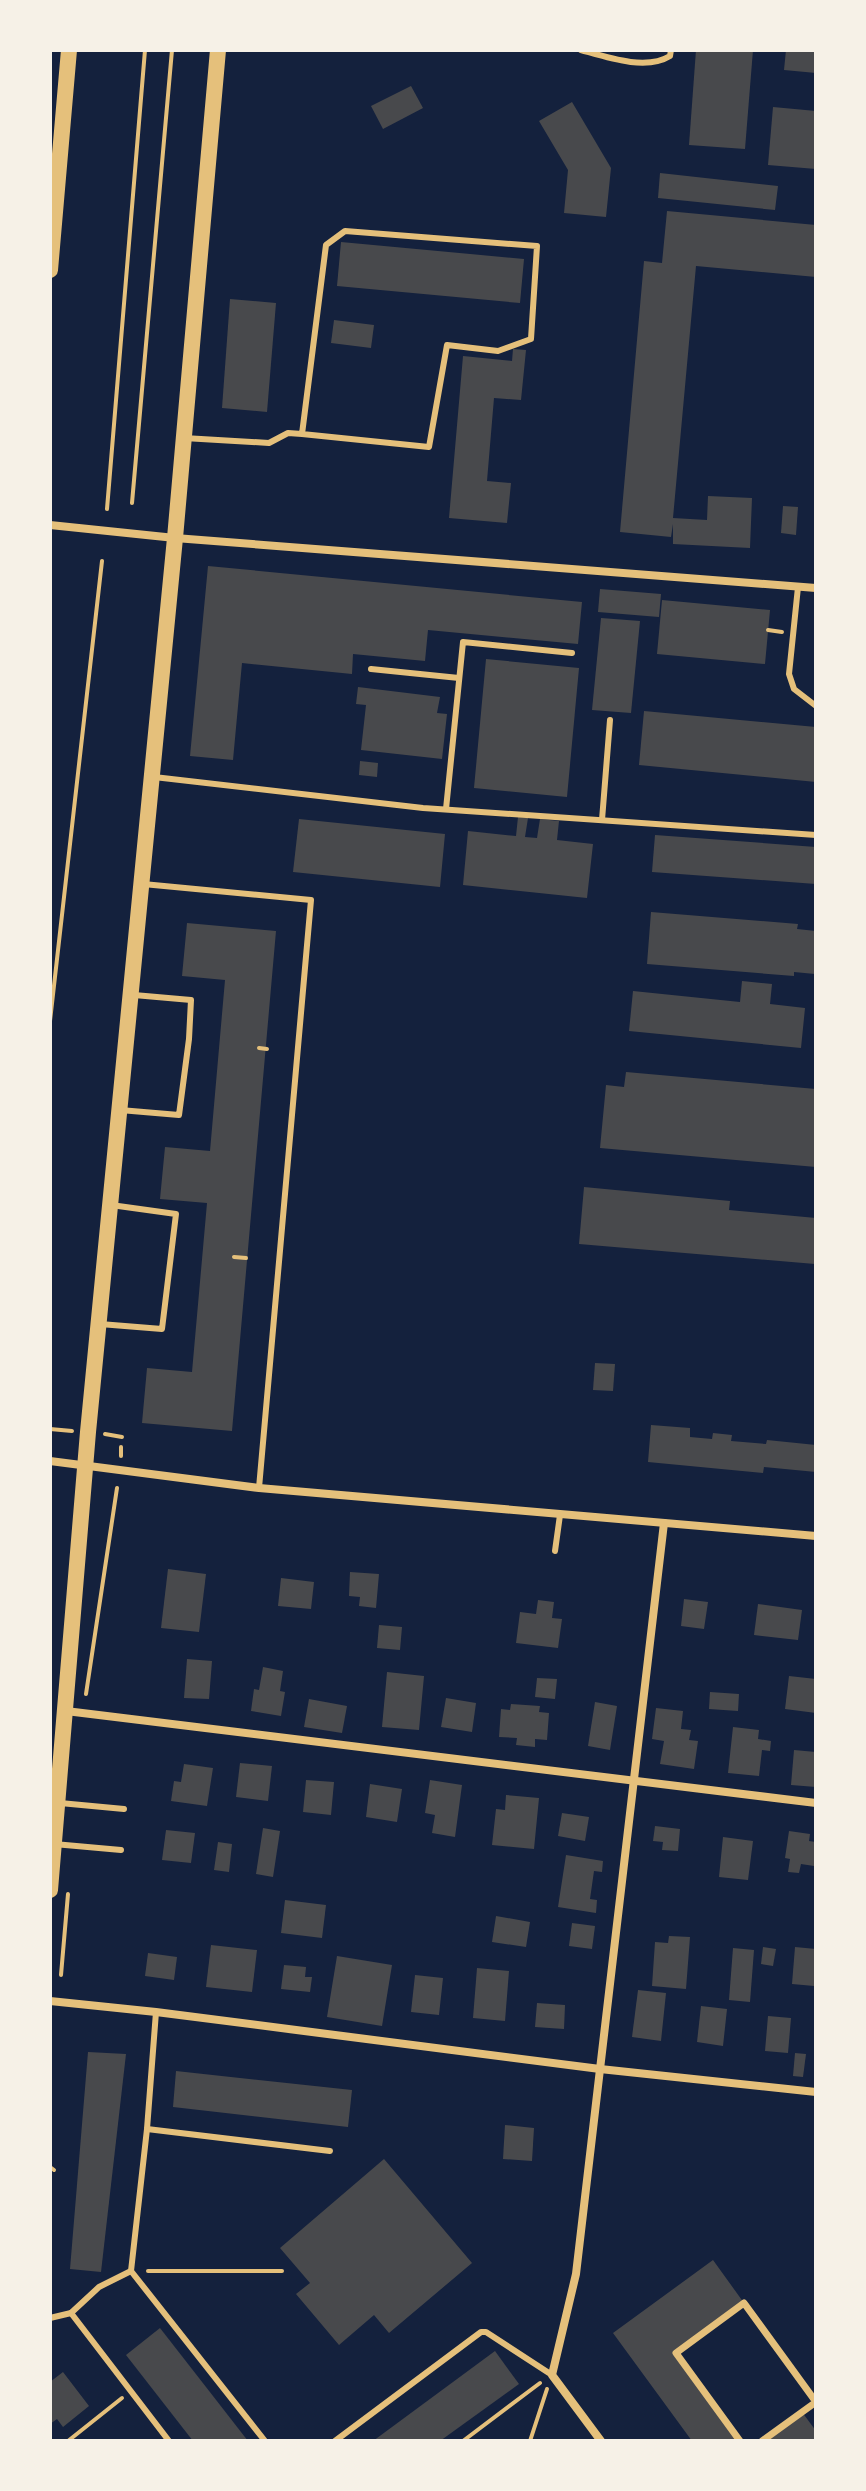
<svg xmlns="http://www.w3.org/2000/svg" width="866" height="2491" font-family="Helvetica,sans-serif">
	<rect width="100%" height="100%" fill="#14213d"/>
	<g fill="#48494c">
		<path d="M696,50H753L745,149L689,145Z"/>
		<path d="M786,50H816V73L784,70Z"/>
		<path d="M411,86L423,108L383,129L371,106Z"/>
		<path d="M572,102L611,168L606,217L564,213L568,170L539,121Z"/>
		<path d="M773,107L816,111V169L768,165Z"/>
		<path d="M660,173L778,186L775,210L658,198Z"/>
		<path d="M667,211L816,225V277L696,266L673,518L707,520L708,496L752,498L750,548L673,544V524L671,537L620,532L644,261L662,263Z"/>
		<path d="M341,242L524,259L520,303L337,286Z"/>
		<path d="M230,299L276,303L267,412L222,408Z"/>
		<path d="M334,320L374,325L371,348L331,343Z"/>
		<path d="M513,349L526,350L521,400L494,398L487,481L511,483L507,523L449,518L463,356L512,361Z"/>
		<path d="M783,506L798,507L796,535L781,533Z"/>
		<path d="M208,566L582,602L578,644L428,630L425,661L353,654L352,674L242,663L233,760L190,756Z"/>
		<path d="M600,589L661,594L659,617L598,612Z"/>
		<path d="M662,600L770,610L765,664L657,654Z"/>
		<path d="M601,618L640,621L631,713L592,710Z"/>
		<path d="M486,659L579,668L567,797L474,788Z"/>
		<path d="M358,687L440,697L437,713L447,714L442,759L361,750L366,705L356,704Z"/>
		<path d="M644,711L816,727V782L639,765Z"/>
		<path d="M360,761L378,763L377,777L359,775Z"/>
		<path d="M518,817L528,818L525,837L537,838L540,819L559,821L557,840L593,844L587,898L463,885L468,831L516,836Z"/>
		<path d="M299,819L445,834L440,887L293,872Z"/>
		<path d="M655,835L816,847V884L652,872Z"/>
		<path d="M651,912L798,924L797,929L816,931L815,974L794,972V976L647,964Z"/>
		<path d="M187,923L276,931L232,1431L142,1423L147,1368L192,1372L207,1203L160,1199L165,1147L210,1151L225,980L182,976Z"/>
		<path d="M742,981L772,984L770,1004L805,1008L801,1048L629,1031L633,991L740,1002Z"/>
		<path d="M626,1072L816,1089V1167L600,1148L606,1085L624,1087Z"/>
		<path d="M584,1187L730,1201L729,1210L816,1218L815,1264L579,1244Z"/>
		<path d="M595,1363L615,1364L613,1391L593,1390Z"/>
		<path d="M651,1425L690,1428V1437L712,1439L713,1433L732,1435L731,1441L766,1444L767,1440L816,1445V1472L764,1467L763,1473L648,1462Z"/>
		<path d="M168,1569L206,1574L199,1632L161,1628Z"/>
		<path d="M350,1572L379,1574L376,1608L359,1606L360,1597L349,1596Z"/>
		<path d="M281,1578L314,1582L311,1609L278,1606Z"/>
		<path d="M684,1599L708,1602L704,1629L681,1626Z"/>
		<path d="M538,1600L554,1602L552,1618L562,1619L558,1648L516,1643L520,1612L536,1614Z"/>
		<path d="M758,1604L802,1610L798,1640L754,1635Z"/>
		<path d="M379,1625L402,1627L400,1650L377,1648Z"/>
		<path d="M187,1659L212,1661L209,1699L184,1698Z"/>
		<path d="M263,1667L283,1671L280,1691L285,1692L281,1716L251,1711L254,1689L259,1690Z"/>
		<path d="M387,1672L424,1676L419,1730L382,1727Z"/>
		<path d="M789,1676L816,1679V1713L785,1709Z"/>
		<path d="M537,1678L557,1679L555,1699L535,1697Z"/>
		<path d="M710,1692L739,1694L738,1711L709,1709Z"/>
		<path d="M446,1698L476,1703L472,1732L441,1727Z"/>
		<path d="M309,1699L347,1706L342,1733L304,1727Z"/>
		<path d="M595,1702L617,1706L610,1750L588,1746Z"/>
		<path d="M511,1704L540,1706L539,1712L549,1713L547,1740L535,1739V1747L516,1745L517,1738L499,1737L501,1709L510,1710Z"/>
		<path d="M656,1708L683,1711L681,1729L691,1730L689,1740L698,1741L694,1769L660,1764L664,1741L652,1739Z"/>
		<path d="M733,1727L759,1730L758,1739L771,1741L770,1751L762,1750L759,1776L728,1773Z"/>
		<path d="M794,1750L816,1752V1787L791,1785Z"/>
		<path d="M240,1763L272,1766L268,1801L236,1797Z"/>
		<path d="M184,1764L213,1768L207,1806L171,1801L174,1781L181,1782Z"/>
		<path d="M306,1780L334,1782L331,1815L303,1812Z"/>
		<path d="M430,1780L462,1785L455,1837L432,1833L435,1815L425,1813Z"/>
		<path d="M370,1784L402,1789L397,1822L366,1817Z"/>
		<path d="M506,1795L539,1798L534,1849L492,1845L496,1809L505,1810Z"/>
		<path d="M562,1813L589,1817L585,1841L558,1836Z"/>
		<path d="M655,1826L680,1829L678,1851L662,1850L663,1842L653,1841Z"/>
		<path d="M263,1828L280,1831L273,1877L256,1874Z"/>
		<path d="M166,1830L195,1833L191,1863L162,1860Z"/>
		<path d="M789,1831L810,1834L809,1841L816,1842L814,1866L801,1864L799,1873L788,1872L790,1859L785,1858Z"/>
		<path d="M723,1837L753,1841L748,1880L719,1877Z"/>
		<path d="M218,1842L232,1844L229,1872L214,1870Z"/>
		<path d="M566,1855L603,1861L602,1872L594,1871L590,1899L597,1900L596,1913L558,1907Z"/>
		<path d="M285,1900L326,1905L322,1938L281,1933Z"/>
		<path d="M496,1916L530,1922L526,1947L492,1942Z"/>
		<path d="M572,1923L595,1926L592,1949L569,1946Z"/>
		<path d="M669,1936L690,1937L686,1989L652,1986L655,1942L668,1943Z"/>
		<path d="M211,1945L257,1950L252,1992L206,1987Z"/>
		<path d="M763,1947L776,1949L773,1966L761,1964Z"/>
		<path d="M795,1947L816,1949L814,1986L792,1984Z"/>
		<path d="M733,1948L754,1950L750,2002L729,2000Z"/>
		<path d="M148,1953L177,1957L174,1980L145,1976Z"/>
		<path d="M337,1956L392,1965L382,2026L327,2017Z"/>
		<path d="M284,1965L306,1967L305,1977H312L310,1992L281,1989Z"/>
		<path d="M477,1968L509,1971L505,2021L473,2018Z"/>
		<path d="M415,1975L443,1978L439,2015L411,2012Z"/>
		<path d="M638,1990L666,1993L661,2041L632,2037Z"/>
		<path d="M537,2003L565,2005L564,2029L535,2027Z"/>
		<path d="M701,2006L727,2009L723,2046L697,2042Z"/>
		<path d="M768,2016L791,2018L788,2053L765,2051Z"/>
		<path d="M88,2052L126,2054L101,2272L70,2269Z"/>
		<path d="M795,2053L806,2054L803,2077L793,2076Z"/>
		<path d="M176,2071L352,2090L348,2127L173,2107Z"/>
		<path d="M505,2125L534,2128L532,2161L503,2159Z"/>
		<path d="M384,2159L472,2263L389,2333L374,2315L339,2345L296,2294L310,2283L280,2248Z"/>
		<path d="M713,2260L744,2303L676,2353L740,2441H692L613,2333Z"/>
		<path d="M160,2328L213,2396L248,2441H193L126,2355Z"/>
		<path d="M495,2351L519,2384L440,2441H373Z"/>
		<path d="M63,2372L89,2406L63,2427L57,2419L50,2424V2382Z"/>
		<path d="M802,2412L816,2431V2441H762Z"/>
	</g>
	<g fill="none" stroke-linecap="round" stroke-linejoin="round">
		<g stroke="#e5c07b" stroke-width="4">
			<path d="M132,503L172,50"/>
			<path d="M107,509L145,50"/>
			<path d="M768,630L782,632"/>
			<path d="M50,1021L102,561"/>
			<path d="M259,1048L267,1049"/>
			<path d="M234,1257L246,1258"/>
			<path d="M50,1429L72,1431"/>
			<path d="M105,1434L122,1437"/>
			<path d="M121,1456V1447"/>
			<path d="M86,1694L117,1488"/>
			<path d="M61,1975L68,1894"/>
			<path d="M50,2167L54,2170"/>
			<path d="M148,2271H282"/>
			<path d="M68,2441L122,2398"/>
			<path d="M463,2441L540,2383"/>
			<path d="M530,2441L547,2389"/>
		</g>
		<g stroke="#e5c07b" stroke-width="6">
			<path d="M581,50C606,57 646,71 670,56L671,50"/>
			<path d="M184,438L269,443L288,433L302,434L429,447L447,345L498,351L531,339L537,246L345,231L326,245L302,434"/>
			<path d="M798,587L789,674L794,689L816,706"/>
			<path d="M371,669L459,678"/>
			<path d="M154,777L423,808L816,835"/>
			<path d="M446,809L463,642L572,653"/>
			<path d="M602,820L610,720"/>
			<path d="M143,884L311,900L259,1488"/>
			<path d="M120,1110L179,1115L189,1039L191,1000L134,995"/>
			<path d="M100,1324L162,1329L176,1214L111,1205"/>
			<path d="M555,1551L560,1515"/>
			<path d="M60,1803L124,1809"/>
			<path d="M54,1844L121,1850"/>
			<path d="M156,2012L147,2129L131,2271L265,2441"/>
			<path d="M147,2129L330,2151"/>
			<path d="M71,2313L169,2441"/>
			<path d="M50,2318L71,2313L99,2287L131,2271"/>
			<path d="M335,2441L481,2332H486L552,2375"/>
		</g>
		<path stroke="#e5c07b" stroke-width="7" d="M740,2441L676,2353L744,2303L816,2402L762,2441"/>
		<g stroke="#e5c07b" stroke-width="8">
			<path d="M50,525L175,538L816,588"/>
			<path d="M50,1461L259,1488L816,1536"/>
			<path d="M66,1711L816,1803"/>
			<path d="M50,2001L156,2012L600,2069L816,2092"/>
			<path d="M601,2441L552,2375L576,2274L664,1523"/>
		</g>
		<g stroke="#e5c07b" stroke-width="16">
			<path d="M50,270L69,50"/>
			<path d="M50,1890L88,1432L175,538L218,50"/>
		</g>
	</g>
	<rect width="866" height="2491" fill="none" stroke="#f6f1e7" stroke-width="104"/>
</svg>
